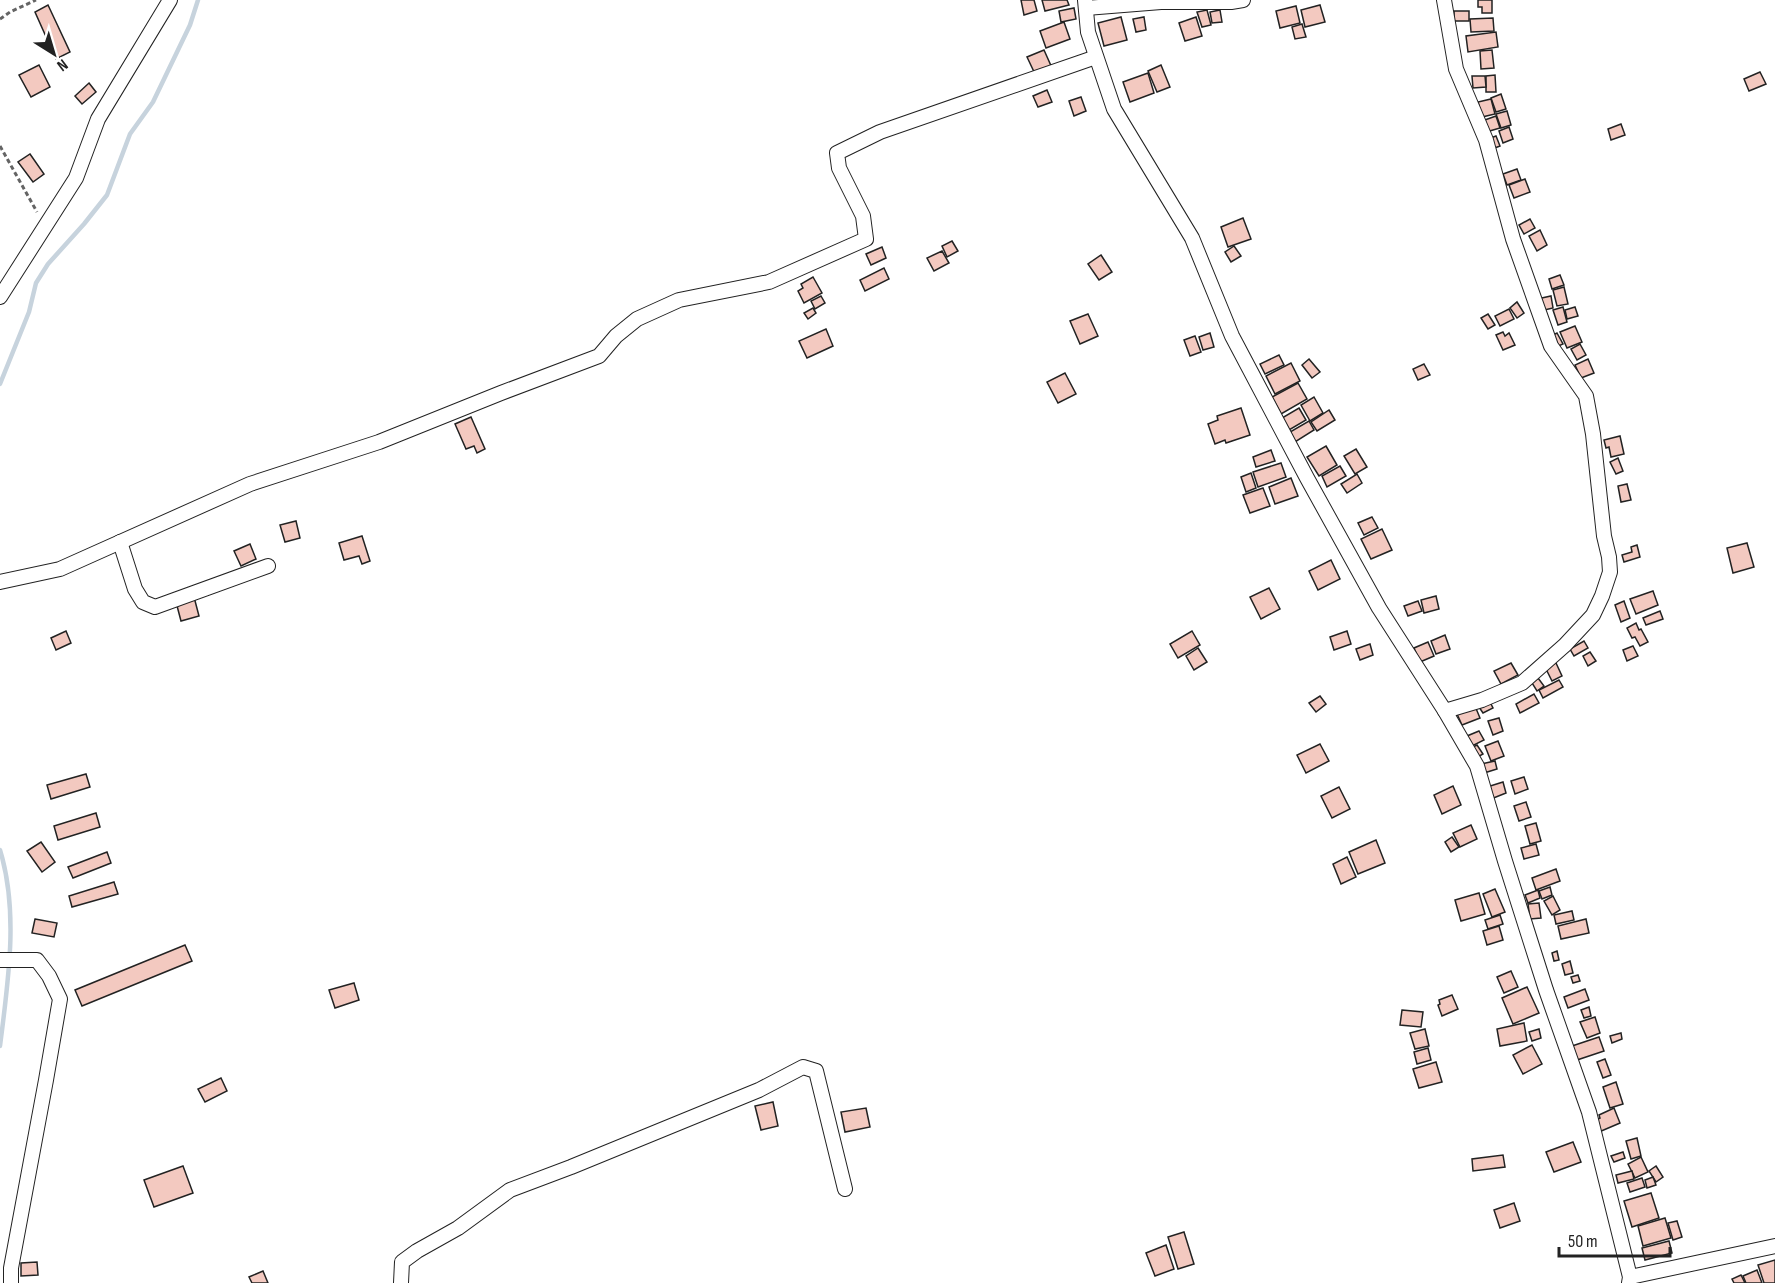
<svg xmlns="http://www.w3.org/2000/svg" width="1775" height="1283" font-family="'Sofia Sans Condensed',sans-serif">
	<rect width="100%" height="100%" fill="#fff"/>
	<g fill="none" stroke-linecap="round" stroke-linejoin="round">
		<g stroke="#c7d3dd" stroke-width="4.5">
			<path d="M0,384L29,312L36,283L48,264L84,224L107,195L130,134L153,102L190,25L198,0"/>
			<path d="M0,850C19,912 8,982 0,1046"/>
		</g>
	</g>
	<g fill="#f3c9c0" stroke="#222" stroke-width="1.5">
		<path d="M1021,0H1034L1037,11L1024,15Z"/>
		<path d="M1042,0H1067L1069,5L1045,11Z"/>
		<path d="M1478,0H1492V13H1482V7H1478Z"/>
		<path d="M48,5L70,52L56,59L35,12Z"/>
		<path d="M1320,5L1325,22L1305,27L1301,10Z"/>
		<path d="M1296,6L1300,23L1280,28L1276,11Z"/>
		<path d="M1074,8L1076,19L1061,22L1059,11Z"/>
		<path d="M1207,10L1211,25L1202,27L1197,12Z"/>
		<path d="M1220,10L1222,22L1212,23L1210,12Z"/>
		<rect x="1454" y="11" width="15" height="10"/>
		<path d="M1121,17L1127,40L1104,46L1098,23Z"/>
		<path d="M1144,17L1146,30L1136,32L1133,19Z"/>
		<path d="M1196,17L1202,36L1185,41L1179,23Z"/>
		<path d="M1493,18L1494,31L1471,32L1470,19Z"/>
		<path d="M1064,22L1070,39L1046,48L1040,31Z"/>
		<path d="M1302,24L1306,37L1295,39L1292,27Z"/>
		<path d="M1496,32L1498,47L1468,52L1466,36Z"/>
		<path d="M1044,50L1052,68L1036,76L1027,57Z"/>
		<path d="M1492,50L1494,68L1481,69L1480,51Z"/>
		<path d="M39,65L50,87L31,97L19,75Z"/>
		<path d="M1161,65L1170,87L1157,92L1148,71Z"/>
		<path d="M1760,72L1766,84L1749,91L1744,79Z"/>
		<path d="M1148,73L1154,93L1130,102L1123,82Z"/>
		<path d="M1495,75L1496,92H1486V76Z"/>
		<path d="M1472,76H1485L1486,87L1473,88Z"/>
		<path d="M89,83L96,92L82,104L75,96Z"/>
		<path d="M1047,90L1052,102L1038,107L1033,96Z"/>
		<path d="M1501,94L1506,109L1496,112L1491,98Z"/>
		<path d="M1081,97L1086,111L1074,116L1069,101Z"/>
		<path d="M1491,99L1495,114L1482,117L1478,102Z"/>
		<path d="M1507,111L1511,125L1501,128L1496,114Z"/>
		<path d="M1496,116L1500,128L1486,132L1482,121Z"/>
		<path d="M1621,124L1625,135L1611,140L1608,129Z"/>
		<path d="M1509,127L1513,139L1503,143L1499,131Z"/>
		<path d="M1496,136L1500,146L1492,149L1488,139Z"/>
		<path d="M30,154L44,174L33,182L18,162Z"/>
		<path d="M1517,169L1521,180L1507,185L1503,174Z"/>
		<path d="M1525,179L1530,192L1514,198L1509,185Z"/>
		<path d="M1243,218L1251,239L1228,247L1221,227Z"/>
		<path d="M1530,219L1535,228L1524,234L1519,225Z"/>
		<path d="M1540,230L1547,245L1537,251L1529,236Z"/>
		<path d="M952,241L958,251L947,257L942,246Z"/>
		<path d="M1234,246L1241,256L1231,262L1225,252Z"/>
		<path d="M882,247L886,258L871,265L866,254Z"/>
		<path d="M942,251L949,263L934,271L927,258Z"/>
		<path d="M1101,255L1112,272L1099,280L1088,264Z"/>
		<path d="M884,268L889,279L865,291L860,280Z"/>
		<path d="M1560,275L1564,285L1552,289L1549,279Z"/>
		<path d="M813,277L822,293L804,303L798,291L803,288L801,284Z"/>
		<path d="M1564,287L1568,304L1557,306L1553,290Z"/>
		<path d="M821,296L825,303L815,309L811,301Z"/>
		<path d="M1551,296L1553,308L1540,311L1537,299Z"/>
		<path d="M1517,302L1524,313L1517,318L1510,308Z"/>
		<path d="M1563,307L1567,322L1558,325L1553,310Z"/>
		<path d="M1575,307L1578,316L1567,319L1565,310Z"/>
		<path d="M813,308L816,313L808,319L804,313Z"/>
		<path d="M1509,309L1514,319L1500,326L1495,316Z"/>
		<path d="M1088,314L1098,336L1080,344L1070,321Z"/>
		<path d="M1488,314L1495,325L1488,329L1481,318Z"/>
		<path d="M1575,326L1582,342L1567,348L1560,332Z"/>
		<path d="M826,329L833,346L807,358L799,341Z"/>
		<path d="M1503,332L1505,336L1509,333L1515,345L1503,350L1496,335Z"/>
		<path d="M1210,333L1214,347L1203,350L1199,337Z"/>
		<path d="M1557,333L1563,344L1554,348L1549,337Z"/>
		<path d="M1195,336L1201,352L1190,356L1184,340Z"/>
		<path d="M1580,344L1586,355L1577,360L1571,349Z"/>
		<path d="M1279,355L1284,365L1265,374L1260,364Z"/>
		<path d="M1309,359L1320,372L1312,378L1302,365Z"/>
		<path d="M1588,359L1594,373L1581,378L1575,365Z"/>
		<path d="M1291,363L1300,381L1275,394L1266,376Z"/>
		<path d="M1424,364L1430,375L1418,380L1413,369Z"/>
		<path d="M1065,373L1076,394L1058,403L1047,382Z"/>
		<path d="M1298,383L1307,399L1281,414L1272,397Z"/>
		<path d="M1314,397L1323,413L1310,421L1301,405Z"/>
		<path d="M1241,408L1250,435L1226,443L1225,440L1215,444L1208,424L1218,420L1217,416Z"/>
		<path d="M1299,408L1306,420L1289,430L1282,418Z"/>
		<path d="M1329,410L1335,420L1317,431L1311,422Z"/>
		<path d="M471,417L485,449L477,453L474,446L466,449L455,424Z"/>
		<path d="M1309,421L1314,430L1295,442L1290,432Z"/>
		<path d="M1620,436L1624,454L1611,457L1609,447L1606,448L1604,440Z"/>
		<path d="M1326,446L1337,465L1319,476L1307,457Z"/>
		<path d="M1356,449L1367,467L1355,474L1344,456Z"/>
		<path d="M1271,450L1275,461L1256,467L1253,457Z"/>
		<path d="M1618,458L1623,471L1616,474L1610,462Z"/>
		<path d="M1281,463L1286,477L1258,487L1253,472Z"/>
		<path d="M1340,466L1346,476L1327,487L1322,476Z"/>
		<path d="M1251,473L1256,488L1246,492L1241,477Z"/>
		<path d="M1357,474L1362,483L1347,493L1341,484Z"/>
		<path d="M1291,478L1298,496L1275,504L1269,487Z"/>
		<path d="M1627,484L1631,500L1621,502L1618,486Z"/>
		<path d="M1263,488L1270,506L1250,513L1243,495Z"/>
		<path d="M1372,517L1378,528L1364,535L1358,523Z"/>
		<path d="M296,521L300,538L285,542L280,525Z"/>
		<path d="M1382,529L1392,550L1371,559L1361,539Z"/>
		<path d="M362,536L370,561L362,564L359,556L344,560L339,543Z"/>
		<path d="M1747,543L1754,567L1733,573L1727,548Z"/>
		<path d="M250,544L256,559L241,566L234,551Z"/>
		<path d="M1637,545L1640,557L1624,562L1622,555L1632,552L1631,547Z"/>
		<path d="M1331,560L1340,579L1318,590L1309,571Z"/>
		<path d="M1269,588L1280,609L1261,619L1250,597Z"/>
		<path d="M1653,591L1658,605L1636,614L1630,599Z"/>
		<path d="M1436,596L1439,609L1424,613L1421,600Z"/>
		<path d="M194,597L199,616L181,621L176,602Z"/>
		<path d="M1418,601L1422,611L1408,616L1404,606Z"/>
		<path d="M1624,601L1630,618L1621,622L1615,605Z"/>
		<path d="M1660,611L1663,619L1646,625L1643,618Z"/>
		<path d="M1636,623L1639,630L1641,629L1648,642L1640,646L1635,637L1632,638L1627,628Z"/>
		<path d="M66,631L71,643L56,650L51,638Z"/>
		<path d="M1192,631L1200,645L1178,658L1170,644Z"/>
		<path d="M1347,631L1351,644L1334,650L1330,637Z"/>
		<path d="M1445,635L1450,649L1436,654L1431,641Z"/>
		<path d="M1584,641L1588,648L1574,656L1570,649Z"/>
		<path d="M1428,642L1434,656L1420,662L1414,648Z"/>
		<path d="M1370,644L1373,655L1360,660L1356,649Z"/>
		<path d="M1633,646L1638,656L1627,661L1623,650Z"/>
		<path d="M1198,648L1207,662L1194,670L1186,656Z"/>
		<path d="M1590,652L1596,661L1588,666L1583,656Z"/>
		<path d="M1511,663L1518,675L1501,684L1494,671Z"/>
		<path d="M1556,663L1562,676L1552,681L1545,667Z"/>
		<path d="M1538,678L1544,686L1537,691L1532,683Z"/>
		<path d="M1559,680L1563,687L1543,698L1539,690Z"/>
		<path d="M1534,694L1539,703L1520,713L1516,704Z"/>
		<path d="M1320,696L1326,704L1316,712L1309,703Z"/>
		<path d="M1490,702L1493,708L1483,713L1479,707Z"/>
		<path d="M1475,706L1480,718L1462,725L1457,714Z"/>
		<path d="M1499,718L1503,731L1493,735L1488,721Z"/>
		<path d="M1479,731L1484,740L1472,746L1467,736Z"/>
		<path d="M1498,741L1504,756L1491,761L1485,746Z"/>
		<path d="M1320,744L1329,761L1306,773L1297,755Z"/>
		<path d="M1477,745L1483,754L1476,758L1471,748Z"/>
		<path d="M1495,761L1497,769L1484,773L1481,764Z"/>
		<path d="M86,774L90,787L51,799L47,785Z"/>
		<path d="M1524,777L1528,789L1515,794L1511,781Z"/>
		<path d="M1503,782L1506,793L1491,799L1487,787Z"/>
		<path d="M1453,786L1461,805L1442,814L1434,795Z"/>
		<path d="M1339,787L1350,809L1332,818L1321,796Z"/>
		<path d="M1526,802L1531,817L1519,821L1514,806Z"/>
		<path d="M96,813L100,827L58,840L54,826Z"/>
		<path d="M1536,823L1541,841L1530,844L1525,826Z"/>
		<path d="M1471,825L1477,839L1460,847L1453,833Z"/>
		<path d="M1452,837L1459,847L1451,852L1445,842Z"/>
		<path d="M1376,840L1385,863L1358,874L1349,852Z"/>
		<path d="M41,842L55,862L42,872L27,851Z"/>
		<path d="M1536,844L1539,855L1524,859L1521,848Z"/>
		<path d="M107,852L111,863L73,878L68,867Z"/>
		<path d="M1347,857L1356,877L1341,884L1333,864Z"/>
		<path d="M1556,869L1560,881L1536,890L1532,878Z"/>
		<path d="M114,882L118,894L72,907L69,896Z"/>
		<path d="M1550,887L1552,895L1542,899L1539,891Z"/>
		<path d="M1495,889L1505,912L1492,917L1483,894Z"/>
		<path d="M1538,890L1540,898L1528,903L1525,895Z"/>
		<path d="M1479,893L1485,914L1461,921L1455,900Z"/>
		<path d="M1553,896L1560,910L1552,915L1544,901Z"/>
		<path d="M1539,903L1541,918L1530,919L1528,904Z"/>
		<path d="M1572,911L1574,920L1556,924L1554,915Z"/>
		<path d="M1500,915L1503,924L1488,929L1485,920Z"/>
		<path d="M35,919L57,923L54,937L32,933Z"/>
		<path d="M1586,919L1589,933L1561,939L1558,926Z"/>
		<path d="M1499,926L1503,940L1487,945L1483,931Z"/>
		<path d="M185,945L192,961L82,1006L75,990Z"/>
		<path d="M1557,951L1559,960L1554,961L1552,953Z"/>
		<path d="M1570,961L1573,973L1565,975L1562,964Z"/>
		<path d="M1511,971L1518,987L1504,993L1497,977Z"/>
		<path d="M1578,975L1580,981L1573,983L1571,977Z"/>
		<path d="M354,983L359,1000L335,1008L329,990Z"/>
		<path d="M1527,987L1539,1013L1513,1024L1502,998Z"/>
		<path d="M1585,989L1589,1000L1568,1008L1564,997Z"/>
		<path d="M1452,995L1458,1009L1442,1016L1438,1005L1440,1004L1439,1000Z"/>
		<path d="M1589,1007L1591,1016L1584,1018L1581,1010Z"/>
		<path d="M1402,1010L1423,1012L1421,1027L1400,1025Z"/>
		<path d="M1595,1017L1600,1033L1587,1038L1580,1022Z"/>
		<path d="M1524,1023L1527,1041L1500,1046L1497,1029Z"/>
		<path d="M1425,1029L1429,1046L1415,1049L1410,1033Z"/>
		<path d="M1539,1029L1541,1038L1532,1041L1529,1032Z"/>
		<path d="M1621,1033L1622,1039L1612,1043L1610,1036Z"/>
		<path d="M1599,1037L1604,1051L1577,1060L1572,1046Z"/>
		<path d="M1532,1045L1542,1064L1523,1074L1513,1055Z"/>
		<path d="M1428,1048L1431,1060L1417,1064L1414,1052Z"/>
		<path d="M1605,1059L1611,1075L1603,1078L1597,1062Z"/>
		<path d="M1436,1062L1442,1082L1419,1088L1413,1069Z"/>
		<path d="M221,1078L227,1091L205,1102L198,1089Z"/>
		<path d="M1616,1082L1623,1104L1610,1108L1603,1087Z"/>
		<path d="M773,1102L778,1126L761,1130L755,1106Z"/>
		<path d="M866,1108L870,1127L845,1132L841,1112Z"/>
		<path d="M1614,1108L1620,1123L1599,1132L1594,1121L1600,1118L1599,1115Z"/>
		<path d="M1637,1138L1641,1156L1631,1159L1626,1141Z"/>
		<path d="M1573,1142L1581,1162L1554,1172L1546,1152Z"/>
		<path d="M1623,1152L1625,1158L1614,1162L1611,1156Z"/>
		<path d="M1503,1155L1505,1167L1473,1171L1472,1159Z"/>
		<path d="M1641,1157L1648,1172L1635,1178L1628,1164Z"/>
		<path d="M183,1166L193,1193L154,1207L144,1180Z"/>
		<path d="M1656,1166L1663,1177L1656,1182L1649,1171Z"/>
		<path d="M1632,1171L1634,1179L1618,1183L1616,1175Z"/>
		<path d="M1653,1177L1656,1185L1647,1188L1645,1180Z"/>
		<path d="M1642,1178L1645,1187L1630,1192L1627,1183Z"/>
		<path d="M1651,1193L1659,1218L1632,1227L1624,1201Z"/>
		<path d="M1514,1203L1520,1221L1500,1228L1494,1210Z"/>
		<path d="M1665,1218L1671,1238L1643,1246L1638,1226Z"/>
		<path d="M1677,1221L1682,1237L1673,1240L1668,1223Z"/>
		<path d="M1184,1232L1194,1264L1178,1269L1168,1237Z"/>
		<path d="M1669,1241L1672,1253L1645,1260L1642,1248Z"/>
		<path d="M1166,1245L1174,1269L1155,1276L1146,1253Z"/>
		<path d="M1775,1260V1283H1764L1758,1265Z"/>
		<path d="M37,1262L38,1275L21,1276V1263Z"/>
		<path d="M1757,1270L1762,1283H1746L1743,1276Z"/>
		<path d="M263,1271L268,1283H252L249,1277Z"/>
		<path d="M1741,1275L1745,1283H1734L1732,1279Z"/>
	</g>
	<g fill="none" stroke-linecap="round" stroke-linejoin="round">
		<defs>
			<g id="minor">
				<path d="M1085,0L1088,32L1114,109L1192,238L1232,336L1307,478L1379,608L1445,711"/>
				<path d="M1444,0L1456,69L1486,140L1513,239L1551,346L1586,396L1593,434L1604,536L1609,557L1610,572L1602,596L1593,615L1565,645L1522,683L1482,700L1445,711L1477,766L1505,861L1546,990L1589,1112L1630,1277L1629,1283"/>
				<path d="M1086,8L1161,2H1231L1243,0"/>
				<path d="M0,297L76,178L98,119L170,0"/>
				<path d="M120,542L135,589L143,602L155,607L268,566"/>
				<path d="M0,582L60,569L250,484L379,442L501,393L599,356L616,336L637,319L679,300L769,282L866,239L863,216L839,168L837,153L880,132L1096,57"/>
				<path d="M0,960H37L49,976L60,999L46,1080L11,1268V1283"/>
				<path d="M1630,1277L1775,1246"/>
				<path d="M401,1283L402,1262L417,1251L458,1228L510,1190L571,1167L759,1090L803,1067L816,1071L845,1189"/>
			</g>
		</defs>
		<use href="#minor" stroke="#222" stroke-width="16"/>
		<g stroke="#646464" stroke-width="3" stroke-dasharray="4.5 3" stroke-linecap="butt">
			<path d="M0,19L10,12L36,0"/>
			<path d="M0,146L37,212"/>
		</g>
		<use href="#minor" stroke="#fff" stroke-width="14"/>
	</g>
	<g transform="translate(54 54) rotate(143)" stroke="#ffffff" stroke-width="4.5" paint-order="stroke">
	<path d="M0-4.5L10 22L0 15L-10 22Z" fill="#222222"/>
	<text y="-9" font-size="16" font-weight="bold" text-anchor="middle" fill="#222222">N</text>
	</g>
	<path d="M1559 1247v9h111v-9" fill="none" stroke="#222222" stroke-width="3"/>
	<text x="1568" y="1247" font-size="18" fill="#222222" stroke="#ffffff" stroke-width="4.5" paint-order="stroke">50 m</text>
</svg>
